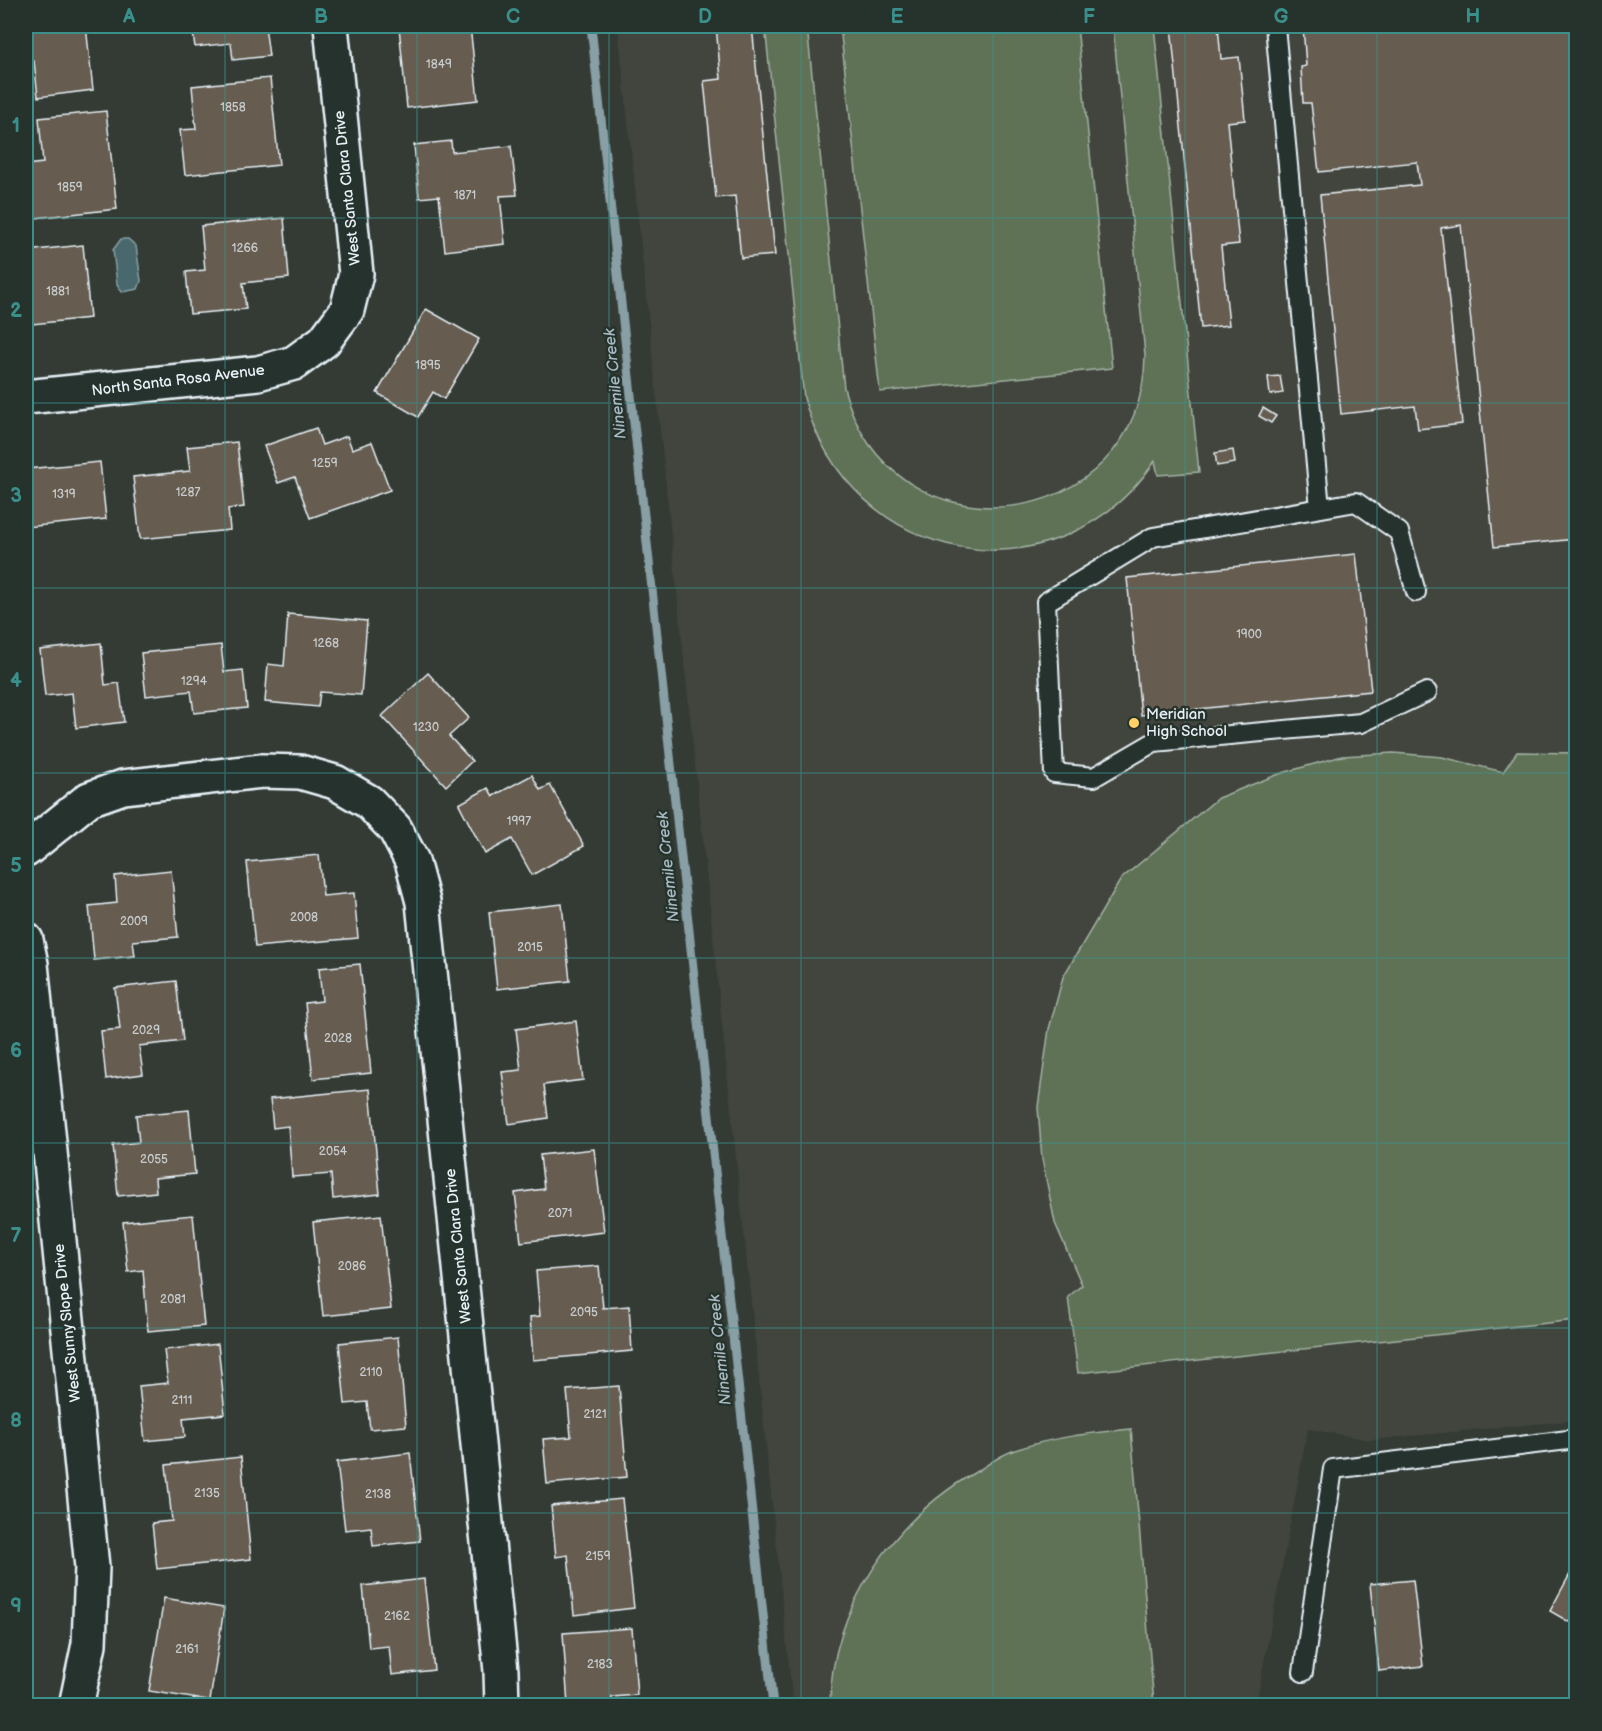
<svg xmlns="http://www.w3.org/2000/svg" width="1602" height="1731" font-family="'Balsamiq Sans',sans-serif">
	<rect width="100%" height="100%" fill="#333b34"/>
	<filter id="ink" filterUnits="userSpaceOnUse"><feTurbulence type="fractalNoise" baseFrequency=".0167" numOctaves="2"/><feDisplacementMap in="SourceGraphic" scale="12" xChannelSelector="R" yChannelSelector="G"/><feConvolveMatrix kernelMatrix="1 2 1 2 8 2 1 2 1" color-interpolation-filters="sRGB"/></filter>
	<g filter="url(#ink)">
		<path fill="#42453c" d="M618,26H1576V1420L1370,1440L1308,1429L1256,1705H793Z"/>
		<g fill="#5e7255" stroke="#a3b2a6" stroke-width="1.5">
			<path d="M765,26H807L844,388C889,565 1143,537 1145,355L1113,26H1154L1199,472L1158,475L1155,461C1056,606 850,566 804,398Z"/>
			<path d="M840,26H1077L1112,368L880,392Z"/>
			<path d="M1517,752L1576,753V1320L1078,1373L1068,1297L1082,1285L1055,1223L1042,1159L1038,1107L1049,1029L1063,977L1121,879L1218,798L1279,774L1342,756L1393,753L1442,757L1503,772Z"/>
			<path d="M1131,1429L1154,1705H830C831,1607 895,1517 979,1470C990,1463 1002,1454 1015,1450C1052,1437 1091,1433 1131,1429Z"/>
		</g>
		<path fill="#48686e" stroke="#889fa5" stroke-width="1.5" d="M121,239H128L136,246L141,281L138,289L122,292L117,284L113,250Z"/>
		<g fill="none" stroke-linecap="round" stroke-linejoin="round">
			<path stroke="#889fa5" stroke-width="9" d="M591,26L773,1706"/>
		</g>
		<g fill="#665c50" stroke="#e8f1f8" stroke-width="1.5">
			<path d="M26,26H86L93,90L38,97L34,61L26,62Z"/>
			<path d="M192,26H265L269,56L233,60L231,43L195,47Z"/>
			<path d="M412,26H470L478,100L407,108L399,27Z"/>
			<path d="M716,26H752L775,255L741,258L735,196L716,198L704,81L721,79Z"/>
			<path d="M1171,26H1218L1221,59L1239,57L1245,120L1227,122L1239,244L1221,246L1229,325L1201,328Z"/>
			<path d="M1303,26H1576V539L1494,547L1461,225L1441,228L1462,424L1418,429L1415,406L1341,414L1320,195L1420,185L1417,162L1319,172L1311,103H1303L1301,67L1306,66Z"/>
			<path d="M270,78L279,165L185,175L180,130L196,129L192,86Z"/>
			<path d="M106,111L117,209L26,219V165L43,163L39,118Z"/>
			<path d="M451,141L452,152L511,146L517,195L500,196L505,244L445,251L439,196L419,198L414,145Z"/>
			<path d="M284,218L289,278L243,283L246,309L190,314L186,272L205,270L201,226Z"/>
			<path d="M83,245L90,318L32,324L26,251Z"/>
			<path d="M426,309L479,339L444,399L433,392L418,417L377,393Z"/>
			<path d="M1280,376L1283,393L1270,395L1268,377Z"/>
			<path d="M1263,408L1276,416L1271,423L1259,416Z"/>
			<path d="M316,428L322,445L347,436L352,449L372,442L390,490L310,518L295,477L278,483L264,446Z"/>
			<path d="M237,442L244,507L228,509L230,530L140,539L133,477L190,471L187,447Z"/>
			<path d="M1233,450L1235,463L1217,466L1215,453Z"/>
			<path d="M100,462L106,519L26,527V469Z"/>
			<path d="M1356,554L1371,691L1141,715L1127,578Z"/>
			<path d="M288,614L367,621L361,695L320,692L318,707L265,702L268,664L284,666Z"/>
			<path d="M101,643L105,685L119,683L124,722L76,728L72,693L45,696L40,650Z"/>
			<path d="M221,645L224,672L243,670L247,708L194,713L191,691L146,696L141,653Z"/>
			<path d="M428,673L469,718L449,736L472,761L446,786L382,716Z"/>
			<path d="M532,775L540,790L550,785L584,846L532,875L512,839L485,854L459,804L488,788L493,796Z"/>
			<path d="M319,855L323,896L354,893L358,938L255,947L247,862Z"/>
			<path d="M171,870L178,937L133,941L135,956L94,960L89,906L117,903L115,876Z"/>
			<path d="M562,904L570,981L497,989L489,912Z"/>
			<path d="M360,964L371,1073L313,1079L305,1003L322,1001L319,968Z"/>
			<path d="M176,981L183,1041L139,1046L143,1074L106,1079L101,1031L120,1029L115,988Z"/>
			<path d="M576,1021L583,1080L544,1085L548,1118L509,1124L502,1072L521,1070L516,1029Z"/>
			<path d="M370,1089L380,1194L333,1199L331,1174L292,1177L288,1126L273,1128L270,1099Z"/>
			<path d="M189,1110L195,1174L155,1178L156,1192L118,1196L113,1145L139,1142L136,1115Z"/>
			<path d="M594,1149L604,1232L521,1242L515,1193L544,1189L540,1155Z"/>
			<path d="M193,1215L204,1326L148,1331L143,1270L128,1272L123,1222Z"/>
			<path d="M381,1215L391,1309L323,1316L313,1222Z"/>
			<path d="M599,1266L603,1308L629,1306L632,1351L533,1360L530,1317L540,1316L536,1271Z"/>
			<path d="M398,1337L406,1426L370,1429L367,1402L345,1404L339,1343Z"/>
			<path d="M218,1344L225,1414L183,1418L185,1437L145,1441L139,1386L168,1383L164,1350Z"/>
			<path d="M619,1386L627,1477L547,1484L543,1439L571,1437L567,1390Z"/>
			<path d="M410,1453L420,1541L373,1546L371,1527L345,1530L337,1462Z"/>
			<path d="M241,1457L251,1559L157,1569L152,1523L172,1521L166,1465Z"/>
			<path d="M622,1499L634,1608L574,1615L568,1555L556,1557L551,1506Z"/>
			<path d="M1576,1563V1626L1550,1611Z"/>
			<path d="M424,1579L434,1670L392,1675L389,1646L369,1648L363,1586Z"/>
			<path d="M1413,1580L1423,1666L1379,1671L1370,1584Z"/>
			<path d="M164,1598L224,1608L210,1701L149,1691Z"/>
			<path d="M632,1628L637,1695L612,1697V1706H568L563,1633Z"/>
			<path d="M347,1699L378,1706H346Z"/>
		</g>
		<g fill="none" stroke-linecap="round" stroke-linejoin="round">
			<defs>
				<g id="service">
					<path d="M1275,26L1320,508"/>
					<path d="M1416,592L1399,532L1356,502L1153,537L1046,602L1054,773L1094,777L1154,742L1361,723L1427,692"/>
					<path d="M1303,1672L1333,1469L1576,1439"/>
				</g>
				<g id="minor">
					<path d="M26,397L258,373L294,363L324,341L347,310L356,274L331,26"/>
					<path d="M26,850L89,799L123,787L262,771L300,772L335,782L369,802L395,829L412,861L423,902L501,1671L502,1706"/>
					<path d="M26,940L31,964L92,1567L89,1644L76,1706"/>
				</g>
			</defs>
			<use href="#service" stroke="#e8f1f8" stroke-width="22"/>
			<use href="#minor" stroke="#e8f1f8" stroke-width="38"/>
			<use href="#service" stroke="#26332d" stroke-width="18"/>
			<use href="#minor" stroke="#26332d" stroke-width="33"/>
		</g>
	</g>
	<path fill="none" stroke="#3a8f8a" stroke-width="1.5" stroke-opacity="0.55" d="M225,26V1706M417,26V1706M609,26V1706M801,26V1706M993,26V1706M1185,26V1706M1377,26V1706M26,218H1576M26,403H1576M26,588H1576M26,773H1576M26,958H1576M26,1143H1576M26,1328H1576M26,1513H1576"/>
	<circle fill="#ffd166" stroke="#26332d" stroke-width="2" cx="1134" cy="723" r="6"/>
	<g text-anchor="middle" stroke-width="5" stroke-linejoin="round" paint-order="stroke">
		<g font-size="12" fill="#c8ccce">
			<text x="439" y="68">1849</text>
			<text x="233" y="111">1858</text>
			<text x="70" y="191">1859</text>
			<text x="465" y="199">1871</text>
			<text x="245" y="252">1266</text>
			<text x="58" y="295">1881</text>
			<text x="428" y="369">1895</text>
			<text x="325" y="467">1259</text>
			<text x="188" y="496">1287</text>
			<text x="64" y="498">1319</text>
			<text x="1249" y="638">1900</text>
			<text x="326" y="647">1268</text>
			<text x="194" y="685">1294</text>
			<text x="426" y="731">1230</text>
			<text x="519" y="825">1997</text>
			<text x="304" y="921">2008</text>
			<text x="134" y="925">2009</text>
			<text x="530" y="951">2015</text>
			<text x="146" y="1034">2029</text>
			<text x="338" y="1042">2028</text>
			<text x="333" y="1155">2054</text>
			<text x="154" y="1163">2055</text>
			<text x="560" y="1217">2071</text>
			<text x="352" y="1270">2086</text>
			<text x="173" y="1303">2081</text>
			<text x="584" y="1316">2095</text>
			<text x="371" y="1376">2110</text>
			<text x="182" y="1404">2111</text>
			<text x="595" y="1418">2121</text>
			<text x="207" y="1497">2135</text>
			<text x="378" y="1498">2138</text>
			<text x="598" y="1560">2159</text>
			<text x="397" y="1620">2162</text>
			<text x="187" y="1653">2161</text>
			<text x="600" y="1668">2183</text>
		</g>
		<g font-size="15" fill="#e8f1f8" stroke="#26332d">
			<text transform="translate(347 188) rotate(-96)" y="5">West Santa Clara Drive</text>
			<text transform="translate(178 380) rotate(-7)" y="5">North Santa Rosa Avenue</text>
			<text transform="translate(458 1246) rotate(-96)" y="5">West Santa Clara Drive</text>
			<text transform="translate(67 1323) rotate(-96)" y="5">West Sunny Slope Drive</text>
		</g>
		<g font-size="15" fill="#e8f1f8" stroke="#26332d" text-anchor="start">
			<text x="1146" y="719">Meridian<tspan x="1146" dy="17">High School</tspan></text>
		</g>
		<g font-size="16" font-style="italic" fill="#a8bac1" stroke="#26332d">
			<text transform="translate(614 384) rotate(-96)" y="6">Ninemile Creek</text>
			<text transform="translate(667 867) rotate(-96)" y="6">Ninemile Creek</text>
			<text transform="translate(719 1350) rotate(-96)" y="6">Ninemile Creek</text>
		</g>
	</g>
	<rect width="1602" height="1731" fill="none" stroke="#26332d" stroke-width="66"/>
	<rect x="33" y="33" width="1536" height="1665" fill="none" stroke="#3a8f8a" stroke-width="2"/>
	<g font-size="20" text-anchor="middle" font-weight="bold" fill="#3a8f8a">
		<text x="129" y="23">A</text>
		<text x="321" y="23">B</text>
		<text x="513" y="23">C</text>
		<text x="705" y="23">D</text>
		<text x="897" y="23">E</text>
		<text x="1089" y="23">F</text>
		<text x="1281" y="23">G</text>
		<text x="1473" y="23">H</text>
		<text x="16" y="132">1</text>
		<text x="16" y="317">2</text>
		<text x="16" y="502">3</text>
		<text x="16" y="687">4</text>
		<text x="16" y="872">5</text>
		<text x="16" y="1057">6</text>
		<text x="16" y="1242">7</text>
		<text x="16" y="1427">8</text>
		<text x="16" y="1612">9</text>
	</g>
</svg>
